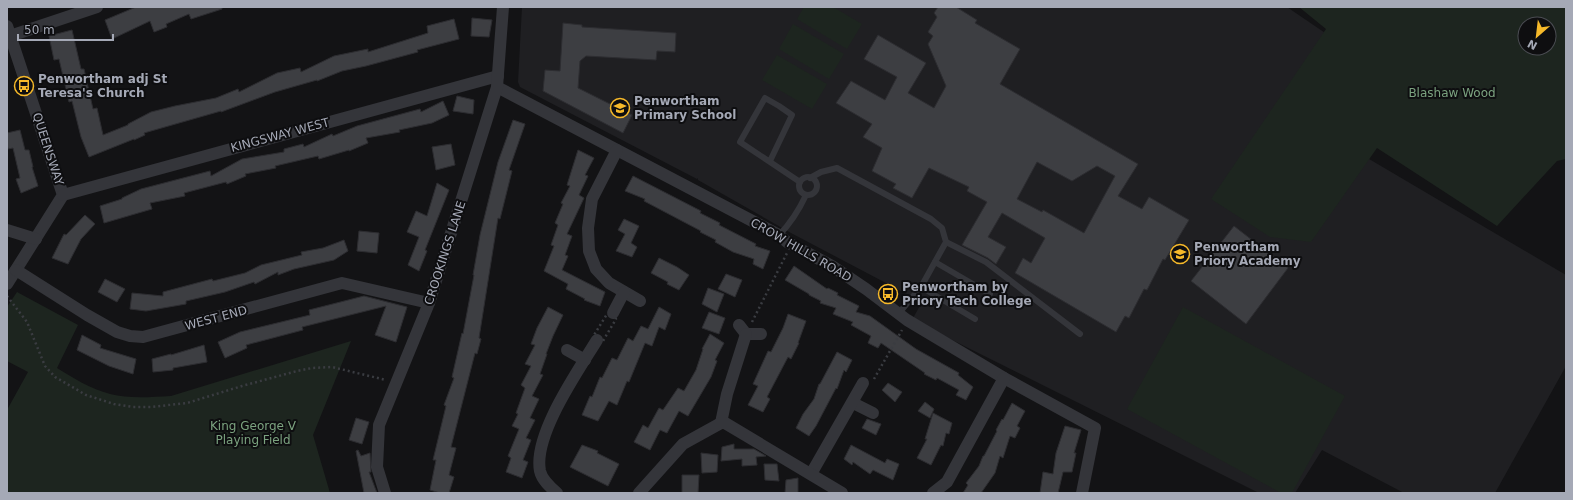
<svg xmlns="http://www.w3.org/2000/svg" width="1573" height="500" font-family="'DejaVu Sans',sans-serif">
	<rect width="100%" height="100%" fill="#131315"/>
	<path fill="#1f1f22" d="M522,7H1287L1334,39L1286,110L1566,275V366L1495,493H1404L1322,450L1295,493H1259L912,320L922,302L791,233L698,180V178L697,179L520,87L518,82Z"/>
	<g fill="#1d251f" fill-rule="evenodd">
		<path d="M804,7H833L862,24L847,49L797,19Z"/>
		<path d="M1299,7H1566V159L1557,161L1497,226L1377,148L1311,242L1270,237L1211,199L1326,29ZM1525,24H1549V48H1525Z"/>
		<path d="M793,24L844,54L829,79L779,49Z"/>
		<path d="M777,55L827,84L812,109L762,80Z"/>
		<path d="M17,292L78,325L57,368C73,378 91,389 110,394C129,399 151,397 171,396L351,341L313,435L330,493H7V410L28,372L7,361V307Z"/>
		<path d="M1183,307L1345,396L1292,493H1281L1127,409Z"/>
	</g>
	<g fill="#3d3e42" stroke="#2d2d31" fill-rule="evenodd">
		<path d="M136,7H222V9L191,19L189,14L166,24L167,27L154,32L150,21L112,39L105,20Z"/>
		<path d="M938,7H956L977,20L975,23L1020,49L1000,84L1138,164L1118,196L1142,209L1149,197L1189,220L1165,260L1163,259L1147,290L1144,289L1129,318L1125,316L1116,332L1015,273L1023,258L1031,263L1045,238L1002,213L988,237L1006,247L996,264L988,258L962,245L987,202L967,191L969,187L929,168L912,198L893,188L896,184L872,171L882,148L863,137L872,124L836,103L851,81L885,100L897,77L864,59L878,35L926,63L908,93L934,108L946,86L928,44L933,36L928,32L937,17L934,13ZM1037,162L1072,181L1097,166L1115,176L1084,233L1043,210L1042,212L1017,199Z"/>
		<path d="M472,18L492,20L489,37L471,36Z"/>
		<path d="M454,19L459,39L417,50L418,52L366,66L342,71L317,81V80L275,92L221,112V111L144,133L145,135L134,140V139L89,157L81,137L72,101L69,102L59,59L54,60L49,36L72,30L81,69H84L93,109L97,108L103,135L128,125V124L151,112L175,106L216,98L238,89L239,92L277,73L300,68L301,72L334,56L368,49V52L428,33L427,26Z"/>
		<path d="M563,23L582,25V27L676,33L675,52L657,51L656,60L586,56L580,61L578,88L632,115L623,133L543,91L545,70L560,71Z"/>
		<path d="M457,96L474,100L473,114L453,111Z"/>
		<path d="M443,101L449,115L432,123L399,130L400,132L366,138L368,143L349,151V150L319,159L318,156L275,166L276,168L245,174L246,176L227,184L226,182L184,193L185,196L150,203L152,209L104,223L100,206L122,199V198L141,189L210,171L211,176L242,159L284,152V149L303,144L304,147L332,134L333,136L357,126L420,109L421,112Z"/>
		<path d="M513,120L525,124L509,170L512,171L500,219L498,218L479,338L481,339L477,354L475,353L451,447L456,448L449,475L454,477L449,493H440L430,490L436,460H433L446,406L444,405L454,378L452,377L462,333L463,334L474,275H473L480,235L498,162Z"/>
		<path d="M20,130L25,150H29L33,167H32L38,186L21,193L16,179L20,178L13,148L8,149L7,144V133Z"/>
		<path d="M451,144L455,165L436,170L432,147Z"/>
		<path d="M578,150L594,158L585,175L588,176L579,195L584,198L567,234L572,236L565,255L568,256L562,270L605,292L600,306L584,300L585,299L566,289L568,284L544,271L554,246L551,245L558,225L555,223L563,204L561,203L570,186L567,185Z"/>
		<path d="M633,176L701,211L700,213L720,223L719,225L756,244L755,246L770,251L763,269L753,264L754,259L733,252L715,242L716,240L700,232L701,231L644,201L645,199L625,191Z"/>
		<path d="M437,183L449,190L425,250L427,251L419,271L408,265L419,237L407,232L416,211L427,216Z"/>
		<path d="M85,215L95,224L81,239L68,264L52,258L64,234L66,235Z"/>
		<path d="M624,219L639,226L631,243L637,247L632,257L616,251L625,234L618,230Z"/>
		<path d="M1234,226L1288,268L1246,324L1191,281Z"/>
		<path d="M359,231L379,233L377,253L357,251Z"/>
		<path d="M344,240L348,251L334,260L294,269L278,275V272L255,284L254,282L225,292L186,301V304L146,311L130,309L132,293L163,296V292L212,279L213,281L245,273L261,265L302,255L301,252L323,248Z"/>
		<path d="M659,258L677,267L689,275L679,290L667,284L668,282L651,273Z"/>
		<path d="M794,266L827,289L828,288L838,293L837,295L859,306L856,312L870,316L916,349L959,373L958,375L973,387L966,400L956,395L959,390L937,378L936,380L924,374L925,373L881,343L878,348L868,343L871,336L851,325L853,322L833,314L836,308L820,303L821,301L809,295V294L785,280Z"/>
		<path d="M726,274L742,280L735,297L718,289Z"/>
		<path d="M105,279L125,289L117,302L98,292Z"/>
		<path d="M708,288L724,294L717,312L702,304Z"/>
		<path d="M364,296L407,307L396,342L375,335L386,306L302,327L303,330L246,345L247,348L225,358L218,342L240,332L310,315L309,310Z"/>
		<path d="M548,307L563,315L553,336L546,354H547L540,374L543,375L532,396L539,399L530,418L535,420L526,438L531,440L523,460L528,462L522,478L506,472L511,458L508,456L519,429L512,426L518,414L516,413L525,388L521,385L531,366L525,364L535,345L531,344L537,328Z"/>
		<path d="M659,307L671,314L665,330L659,327L652,346L645,343L629,382L627,381L617,405L609,401L598,421L582,415L590,396L592,397L600,377L602,378L612,358L617,360L628,338L633,341L641,326L648,329Z"/>
		<path d="M709,312L725,318L719,334L702,328Z"/>
		<path d="M788,314L806,321L798,343H799L791,359L788,357L767,397L770,399L763,412L748,405L758,386L753,384L768,351L771,352L783,328Z"/>
		<path d="M710,334L724,343L715,360L717,361L711,377L688,416L679,411L667,433L660,430L650,450L634,442L643,425L648,428L659,408L663,410L678,388L684,391L696,370L703,349H702Z"/>
		<path d="M82,335L101,345L100,348L136,359L133,374L109,366L77,350Z"/>
		<path d="M204,345L207,362L173,368V370L153,372L152,359L171,354V355Z"/>
		<path d="M837,352L852,360L846,372L844,370L837,389L836,388L816,426L809,436L796,428L803,414L814,399L819,384H820Z"/>
		<path d="M888,383L902,392L895,402L882,390Z"/>
		<path d="M925,402L934,409L930,418L918,411Z"/>
		<path d="M1012,403L1025,411L1017,426L1020,428L1015,438L1010,436L1003,458L1000,456L995,473L981,493H963L968,485L966,483L979,466L983,456H984L997,431L996,430L1002,419L1003,420Z"/>
		<path d="M933,413L952,423L949,434L946,433L943,446L941,445L931,465L917,458L927,439H925Z"/>
		<path d="M356,418L369,422L362,444L349,440Z"/>
		<path d="M867,419L881,424L876,435L862,428Z"/>
		<path d="M1065,426L1081,430L1074,453H1076L1072,472H1063L1058,493H1040L1043,472L1053,474L1056,453Z"/>
		<path d="M734,444V449H754L766,456L756,457L757,465L742,466V459L721,461L722,447Z"/>
		<path d="M582,445L598,451L597,453L619,464L608,486L570,467Z"/>
		<path d="M851,445L885,463L887,459L899,464L893,480L873,470L870,474L853,462L852,465L844,459Z"/>
		<path d="M358,450L361,456L370,453L371,472H369L377,493H364L356,451Z"/>
		<path d="M701,453L718,455L717,472L702,473Z"/>
		<path d="M764,464H777L779,481L765,480Z"/>
		<path d="M682,475H699L698,493H682Z"/>
		<path d="M798,478V493H785L786,480Z"/>
	</g>
	<g fill="none" stroke-linecap="round" stroke-linejoin="round">
		<g stroke="#3a3c41" stroke-width="2.5" stroke-dasharray="2 3" stroke-linecap="butt">
			<path d="M7,296L27,322L45,366L55,377L86,395L114,404L133,407H151L187,403L242,386L297,371L312,368L332,367L386,380"/>
			<path d="M613,313L616,319L603,341L597,340L594,335L607,314Z"/>
			<path d="M752,322L787,253"/>
			<path d="M874,379L902,330"/>
		</g>
		<g stroke="#34353a" stroke-width="6">
			<path d="M770,161L792,115L779,106L765,98L740,142L800,182"/>
			<circle cx="808" cy="186" r="9"/>
			<path d="M810,178L821,172L837,168L931,219L942,228L946,242L921,287L899,313"/>
			<path d="M779,235C791,223 799,210 806,195"/>
			<path d="M946,242L986,262L1080,334"/>
			<path d="M935,262L990,294"/>
			<path d="M921,287L975,319"/>
		</g>
		<g stroke="#34353a" stroke-width="12">
			<path d="M7,26L63,195L7,284"/>
			<path d="M10,36L97,7"/>
			<path d="M497,87L779,235L787,242L832,266L866,289L907,320L1004,378L1095,428L1082,493"/>
			<path d="M617,150L592,199L588,228L589,251L596,269L609,283L640,301"/>
			<path d="M63,195L498,76"/>
			<path d="M7,230L36,239"/>
			<path d="M16,270L87,315L117,332L130,336L143,337L342,283L429,303"/>
			<path d="M613,313L624,292"/>
			<path d="M739,325L746,334H761"/>
			<path d="M567,350L585,360"/>
			<path d="M853,403L873,413"/>
			<path d="M721,423L727,394L746,334"/>
			<path d="M811,474L863,383"/>
			<path d="M385,493L377,467L379,425L429,303L497,87L503,7"/>
			<path d="M557,493C550,487 542,480 540,471C533,435 578,371 597,340"/>
			<path d="M639,493L683,444L721,423H725L842,493"/>
			<path d="M933,493L947,482L1004,378"/>
		</g>
	</g>
	<defs>
		<symbol id="bus-ring" viewBox="-11 -11 22 22"><circle r="9.5" fill="#0e0e10" stroke="#f6b92a" stroke-width="1.5"/><path d="M-5-6H5V4H4V6H2V4H-2V6H-4V4H-5ZM-3.5-4V0h7V-4ZM-3.5 1.2v1.5H-2V1.2ZM2 1.2v1.5H3.5V1.2Z" fill="#f6b92a"/></symbol>
		<symbol id="school-ring" viewBox="-11 -11 22 22"><circle r="9.5" fill="#0e0e10" stroke="#f6b92a" stroke-width="1.5"/><path d="M0-5L7-2L0 1L-7-2ZM-4 1L0 2.5L4 1V4Q0 6-4 4Z" fill="#f6b92a"/></symbol>
	</defs>
	<g fill-rule="evenodd">
		<use href="#bus-ring" x="13" y="75" width="22" height="22"/>
		<use href="#school-ring" x="609" y="97" width="22" height="22"/>
		<use href="#school-ring" x="1169" y="243" width="22" height="22"/>
		<use href="#bus-ring" x="877" y="283" width="22" height="22"/>
	</g>
	<g text-anchor="middle" stroke-width="4" stroke-linejoin="round" paint-order="stroke">
		<g font-size="12" font-weight="bold" fill="#a5a9b6" stroke="#0e0e10" text-anchor="start">
			<text x="38" y="83">Penwortham adj St<tspan x="38" dy="14">Teresa's Church</tspan></text>
			<text x="634" y="105">Penwortham<tspan x="634" dy="14">Primary School</tspan></text>
			<text x="1194" y="251">Penwortham<tspan x="1194" dy="14">Priory Academy</tspan></text>
			<text x="902" y="291">Penwortham by<tspan x="902" dy="14">Priory Tech College</tspan></text>
		</g>
		<g font-size="12" fill="#7ba27f" stroke="#0e0e10">
			<text x="1452" y="97">Blashaw Wood</text>
			<text x="253" y="430">King George V<tspan x="253" dy="14">Playing Field</tspan></text>
		</g>
		<g font-size="12" fill="#a5a9b6" stroke="#0e0e10">
			<text transform="translate(280 135) rotate(-15)" y="4">KINGSWAY WEST</text>
			<text transform="translate(48 149) rotate(72)" y="4">QUEENSWAY</text>
			<text transform="translate(801 250) rotate(30)" y="4">CROW HILLS ROAD</text>
			<text transform="translate(445 253) rotate(-72)" y="4">CROOKINGS LANE</text>
			<text transform="translate(216 318) rotate(-15)" y="4">WEST END</text>
		</g>
	</g>
	<rect width="1573" height="500" fill="none" stroke="#a5a9b6" stroke-width="16"/>
	<g transform="translate(1537 36) rotate(208)"><circle r="19" fill="#0e0e10" stroke="#4a4c52"/>
	<path d="M0-3L7 15L0 10L-7 15Z" fill="#f6b92a"/>
	<text y="-6" font-size="11" font-weight="bold" text-anchor="middle" fill="#a5a9b6">N</text>
	</g>
	<path d="M18 34v6h95v-6" fill="none" stroke="#a5a9b6" stroke-width="2"/>
	<text x="24" y="34" font-size="12" fill="#a5a9b6" stroke="#0e0e10" stroke-width="3" paint-order="stroke">50 m</text>
</svg>
